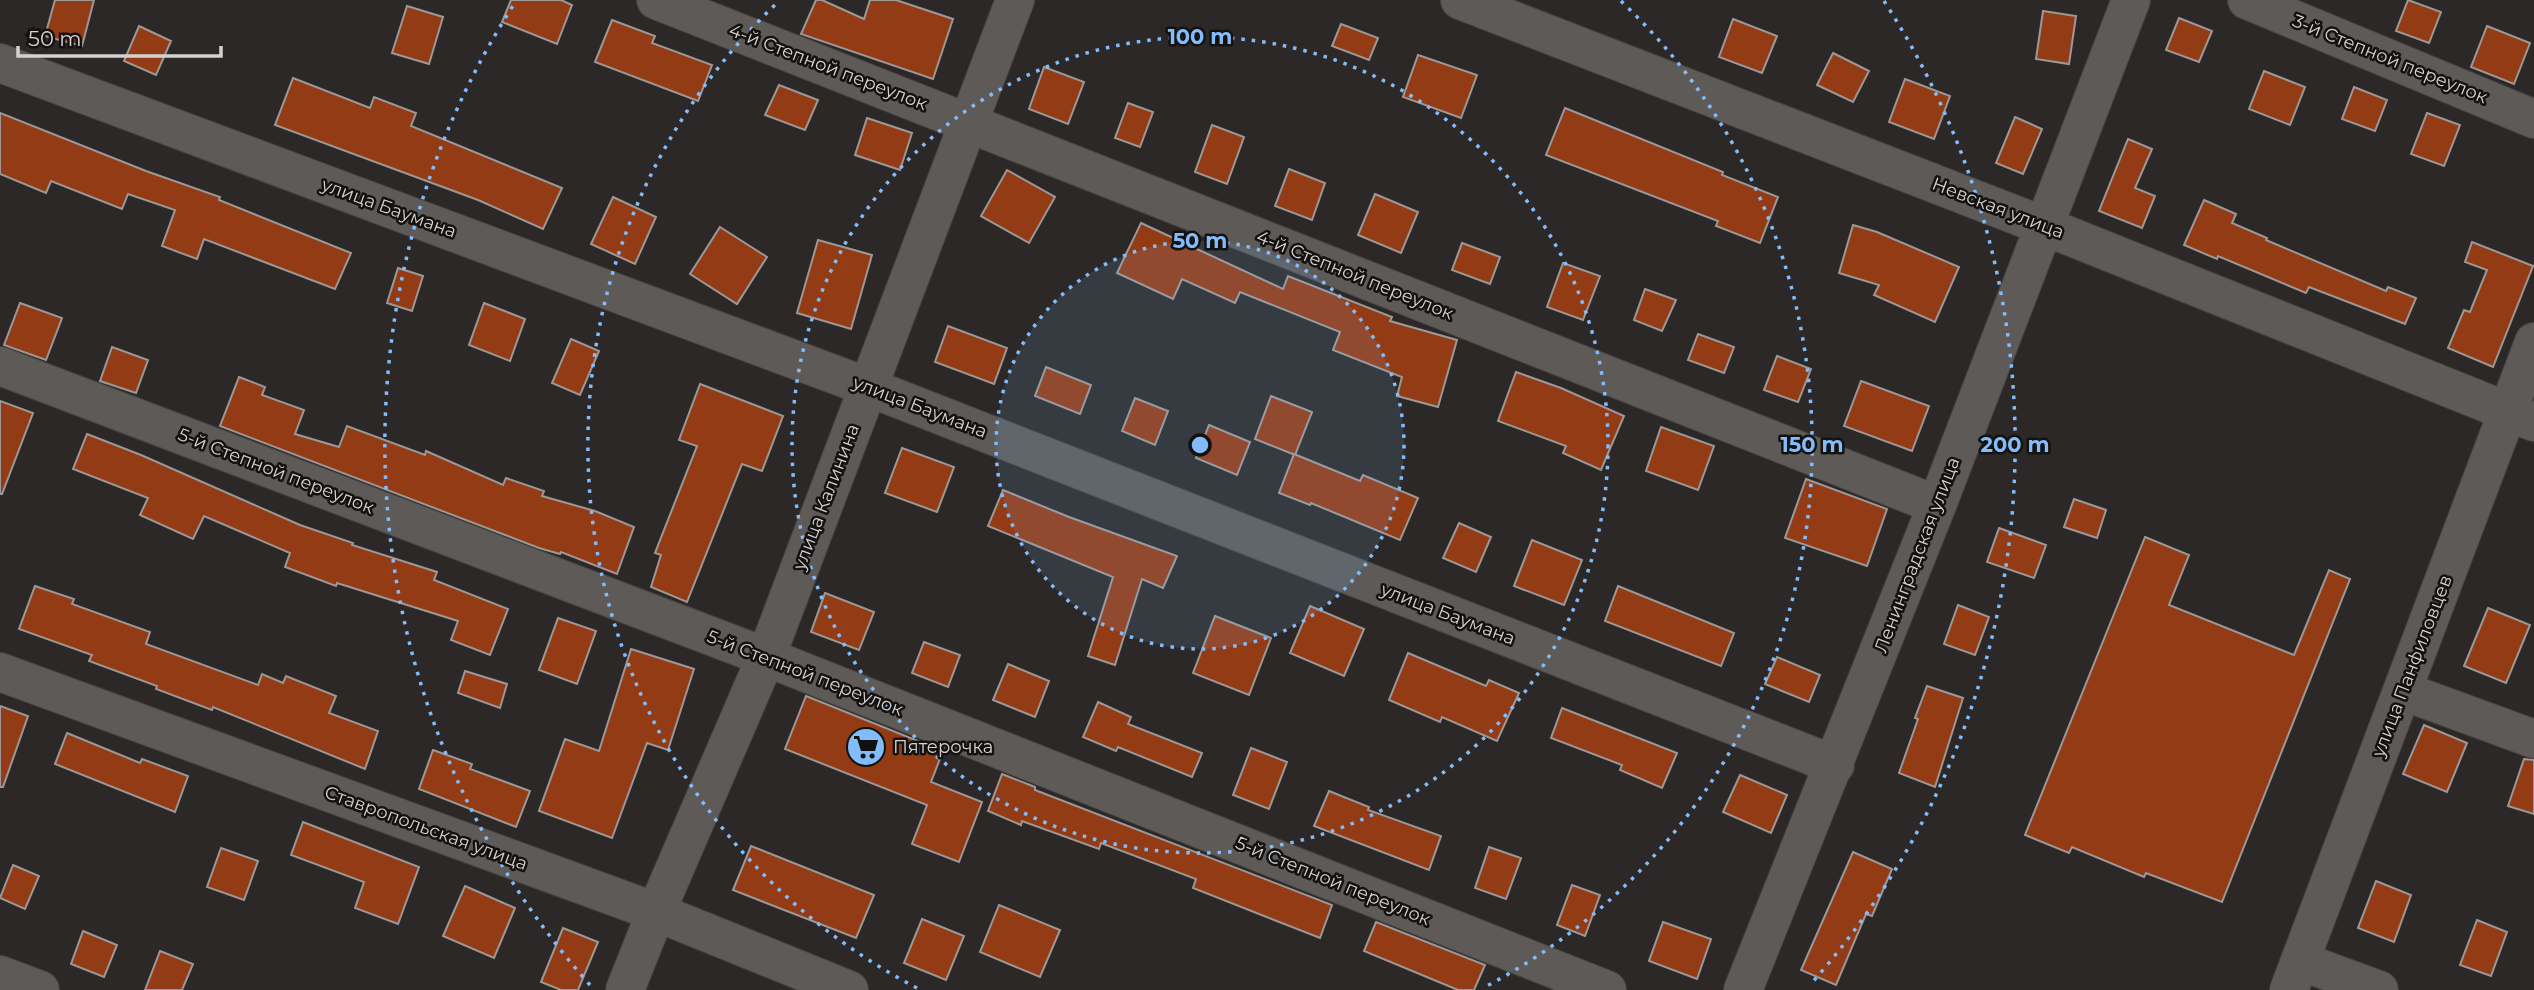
<svg xmlns="http://www.w3.org/2000/svg" width="2534" height="990" font-family="Montserrat,sans-serif">
	<rect width="100%" height="100%" fill="#2c2827"/>
	<g fill="#933b14" stroke="#9c9897" stroke-width="2">
		<path d="M55,0H94L82,46L45,36Z"/>
		<path d="M511,0H561L572,5L557,44L502,22Z"/>
		<path d="M816,0H822L864,19L870,0H896L953,19L933,79L801,34Z"/>
		<path d="M2408,0L2441,12L2429,43L2396,31Z"/>
		<path d="M407,6L443,17L429,64L392,53Z"/>
		<path d="M2043,11L2076,16L2069,64L2036,59Z"/>
		<path d="M2179,18L2212,31L2199,62L2166,50Z"/>
		<path d="M1733,19L1777,36L1762,73L1719,57Z"/>
		<path d="M612,20L655,36L652,43L712,65L698,101L595,62Z"/>
		<path d="M1341,24L1378,38L1369,60L1332,46Z"/>
		<path d="M139,26L171,41L156,75L124,61Z"/>
		<path d="M2487,26L2530,43L2514,84L2471,67Z"/>
		<path d="M1833,53L1869,71L1853,102L1817,85Z"/>
		<path d="M1418,55L1477,75L1461,118L1403,97Z"/>
		<path d="M1044,67L1084,82L1068,124L1029,109Z"/>
		<path d="M2264,71L2305,87L2290,125L2249,109Z"/>
		<path d="M293,78L370,108L374,97L416,113L411,126L562,188L543,229L478,200L275,125Z"/>
		<path d="M1905,79L1950,96L1934,139L1889,122Z"/>
		<path d="M779,85L818,100L805,130L765,115Z"/>
		<path d="M2354,87L2387,100L2375,131L2342,119Z"/>
		<path d="M1128,103L1153,112L1140,147L1115,138Z"/>
		<path d="M1565,108L1723,172L1722,175L1778,197L1760,243L1716,226L1718,221L1546,155Z"/>
		<path d="M0,113L146,171L220,197L219,200L351,253L335,289L204,239L197,259L162,246L175,210L128,194L122,209L51,181L46,193L0,174Z"/>
		<path d="M2427,113L2460,125L2444,166L2411,154Z"/>
		<path d="M2015,117L2042,129L2023,174L1996,163Z"/>
		<path d="M867,118L912,133L900,170L855,155Z"/>
		<path d="M1212,125L1244,137L1227,184L1195,172Z"/>
		<path d="M2128,139L2152,149L2135,188L2155,196L2142,228L2099,211Z"/>
		<path d="M1289,169L1325,183L1312,220L1275,206Z"/>
		<path d="M1007,170L1055,197L1029,243L981,216Z"/>
		<path d="M1375,194L1418,212L1401,253L1358,235Z"/>
		<path d="M613,197L656,217L635,264L591,244Z"/>
		<path d="M2204,200L2236,214L2232,223L2267,238L2266,240L2386,291L2388,287L2416,298L2405,324L2309,287L2306,293L2218,256L2217,259L2184,245Z"/>
		<path d="M1141,223L1283,289L1288,276L1392,317L1390,321L1457,340L1438,407L1397,396L1402,377L1333,350L1340,332L1240,292L1235,303L1182,279L1173,299L1117,273Z"/>
		<path d="M1853,225L1877,232L1959,267L1935,322L1874,295L1879,285L1839,273Z"/>
		<path d="M720,227L767,257L737,304L690,274Z"/>
		<path d="M818,240L872,255L851,329L797,313Z"/>
		<path d="M2472,242L2533,266L2493,367L2448,348L2464,310L2470,312L2487,270L2465,262Z"/>
		<path d="M1462,243L1500,257L1490,284L1452,270Z"/>
		<path d="M1563,263L1600,276L1583,320L1547,307Z"/>
		<path d="M398,268L423,276L412,311L387,303Z"/>
		<path d="M1645,289L1676,300L1662,331L1634,320Z"/>
		<path d="M20,303L62,318L46,360L4,345Z"/>
		<path d="M484,303L525,319L510,361L469,345Z"/>
		<path d="M948,326L1007,348L994,384L935,362Z"/>
		<path d="M1698,334L1734,347L1724,373L1688,360Z"/>
		<path d="M571,339L599,351L580,395L552,383Z"/>
		<path d="M112,347L148,360L136,393L100,381Z"/>
		<path d="M1777,356L1811,369L1798,402L1764,390Z"/>
		<path d="M1046,367L1091,385L1080,414L1035,396Z"/>
		<path d="M1516,372L1561,388L1624,416L1601,470L1563,453L1566,446L1498,421Z"/>
		<path d="M239,377L265,387L262,395L304,410L295,434L339,447L347,426L425,455L426,451L503,485L506,478L544,491L542,496L595,511L634,527L617,574L561,552L560,554L539,548L220,426Z"/>
		<path d="M1861,381L1929,406L1912,451L1844,426Z"/>
		<path d="M700,384L783,416L762,471L742,464L687,602L651,587L661,555L655,553L697,446L679,440Z"/>
		<path d="M1271,396L1312,412L1295,455L1255,439Z"/>
		<path d="M1135,398L1168,411L1155,445L1122,431Z"/>
		<path d="M0,401L33,413L2,494H0Z"/>
		<path d="M1209,425L1250,442L1237,475L1196,458Z"/>
		<path d="M1661,427L1714,446L1698,490L1646,471Z"/>
		<path d="M87,434L141,455L300,525L353,543L352,545L437,572L434,580L508,609L490,655L451,640L458,621L337,583L336,586L285,567L290,553L204,516L193,539L140,515L148,498L73,469Z"/>
		<path d="M902,448L954,467L937,512L885,493Z"/>
		<path d="M1294,454L1360,481L1363,475L1418,498L1400,540L1311,503L1310,505L1279,493Z"/>
		<path d="M1806,479L1887,509L1867,566L1785,538Z"/>
		<path d="M1003,490L1069,517L1177,556L1163,588L1142,579L1115,665L1088,656L1113,577L988,526Z"/>
		<path d="M2074,499L2106,510L2097,538L2064,527Z"/>
		<path d="M1459,523L1491,537L1476,572L1443,558Z"/>
		<path d="M1999,528L2046,545L2034,578L1987,562Z"/>
		<path d="M2145,537L2189,555L2169,605L2294,655L2329,570L2350,579L2222,902L2146,873L2144,877L2072,847L2069,853L2025,835Z"/>
		<path d="M1532,540L1582,560L1564,605L1514,586Z"/>
		<path d="M35,586L74,599L72,604L150,632L146,644L258,685L262,674L283,683L286,676L336,696L329,713L378,731L365,769L213,707L212,710L156,689L157,686L89,661L92,655L19,629Z"/>
		<path d="M1618,586L1734,633L1721,666L1605,621Z"/>
		<path d="M825,593L874,612L859,650L811,632Z"/>
		<path d="M1958,605L1989,617L1975,655L1944,644Z"/>
		<path d="M1310,606L1364,629L1344,676L1290,653Z"/>
		<path d="M2488,608L2530,625L2506,683L2464,666Z"/>
		<path d="M1215,616L1271,638L1249,695L1193,673Z"/>
		<path d="M558,618L596,631L577,684L539,670Z"/>
		<path d="M924,642L960,655L948,687L912,673Z"/>
		<path d="M631,649L694,669L668,750L647,743L612,838L539,811L565,739L599,751Z"/>
		<path d="M1408,653L1486,686L1489,680L1519,693L1497,741L1442,717L1440,722L1389,700Z"/>
		<path d="M1777,657L1820,675L1809,702L1765,684Z"/>
		<path d="M1008,664L1049,681L1035,717L993,700Z"/>
		<path d="M465,671L507,684L500,708L458,693Z"/>
		<path d="M1927,686L1963,698L1935,787L1899,773L1918,719L1915,718Z"/>
		<path d="M806,696L943,751L931,782L982,802L959,862L912,844L927,805L785,749Z"/>
		<path d="M1098,702L1131,717L1128,724L1202,753L1192,777L1118,747L1116,751L1083,737Z"/>
		<path d="M0,706L28,716L3,787H0Z"/>
		<path d="M1562,708L1677,753L1662,788L1620,770L1622,765L1551,738Z"/>
		<path d="M2424,725L2467,743L2447,792L2403,774Z"/>
		<path d="M67,733L140,763L142,759L188,776L175,812L55,764Z"/>
		<path d="M1251,748L1287,762L1269,809L1233,795Z"/>
		<path d="M433,750L472,764L470,769L530,791L516,827L419,789Z"/>
		<path d="M2524,759L2534,760V814L2508,806Z"/>
		<path d="M1002,774L1035,787V790L1332,905L1320,938L1193,888L1196,879L1101,843L1099,849L1022,821L1021,825L988,811Z"/>
		<path d="M1740,775L1787,795L1771,833L1723,812Z"/>
		<path d="M1329,791L1369,807L1368,810L1441,836L1429,870L1314,826Z"/>
		<path d="M303,822L419,867L398,924L355,908L364,882L291,855Z"/>
		<path d="M751,846L874,895L856,938L733,890Z"/>
		<path d="M1489,847L1521,858L1506,899L1475,888Z"/>
		<path d="M221,848L258,861L244,900L207,887Z"/>
		<path d="M1853,852L1892,869L1872,916L1866,914L1836,985L1801,970Z"/>
		<path d="M13,865L39,876L25,909L0,898Z"/>
		<path d="M2376,881L2411,895L2394,942L2358,928Z"/>
		<path d="M1572,885L1600,895L1585,936L1557,925Z"/>
		<path d="M465,886L515,908L494,958L443,936Z"/>
		<path d="M999,905L1060,930L1040,977L980,952Z"/>
		<path d="M922,919L964,936L946,980L904,963Z"/>
		<path d="M2477,920L2507,932L2491,976L2460,965Z"/>
		<path d="M1376,922L1485,965L1474,990H1458L1364,951Z"/>
		<path d="M1663,922L1711,939L1697,979L1649,961Z"/>
		<path d="M563,928L598,942L578,990H561L541,982Z"/>
		<path d="M83,931L117,945L104,977L71,964Z"/>
		<path d="M160,951L193,964L182,990H145Z"/>
	</g>
	<g fill="none" stroke-linecap="round" stroke-linejoin="round">
		<defs>
			<g id="minor">
				<path d="M656,0L1937,505"/>
				<path d="M1460,0L2044,226L2534,422"/>
				<path d="M2247,0L2534,119"/>
				<path d="M0,63L868,387L1835,765"/>
				<path d="M0,366L766,657L1607,990"/>
				<path d="M0,672L656,912L849,990"/>
				<path d="M2403,691L2534,739"/>
				<path d="M2300,961L2379,990"/>
				<path d="M0,975L40,990"/>
				<path d="M625,990L656,912L766,657L1015,0"/>
				<path d="M1743,990L1937,505L2131,0"/>
				<path d="M2289,990L2534,342"/>
			</g>
		</defs>
		<use href="#minor" stroke="#464342" stroke-width="40"/>
		<use href="#minor" stroke="#5d5a58" stroke-width="38"/>
	</g>
	<circle cx="1200" cy="445" r="204" fill="#83bcfb" fill-opacity=".12"/>
	<g fill="none" stroke="#83bcfb" stroke-width="3.5" stroke-dasharray="3.5 7">
		<circle cx="1200" cy="445" r="204"/>
		<circle cx="1200" cy="445" r="408"/>
		<path d="M917 988A612 612 0 0 1 779 1M1621 1A612 612 0 0 1 1483 988"/>
		<path d="M590 985A815 815 0 0 1 516 1M1884 1A815 815 0 0 1 1810 985"/>
	</g>
	<defs>
		<symbol id="supermarket-disc" viewBox="-11 -11 22 22"><circle r="9.5" fill="#83bcfb" stroke="#131211"/><path d="M-6-5.5h2.5l.6 2H6L4.5 2H-2.5L-4.4-4H-6ZM-1.5 3.2a1.3 1.3 0 1 0 .1 0ZM3 3.2a1.3 1.3 0 1 0 .1 0Z" fill="#111"/></symbol>
	</defs>
	<g fill-rule="evenodd">
		<use href="#supermarket-disc" x="844" y="725" width="44" height="44"/>
	</g>
	<g text-anchor="middle" stroke-width="5" stroke-linejoin="round" paint-order="stroke">
		<g font-size="18" fill="#d5d3d2" stroke="#131211">
			<text transform="translate(2390 59) rotate(22)" y="6">3-й Степной переулок</text>
			<text transform="translate(828 67) rotate(21)" y="6">4-й Степной переулок</text>
			<text transform="translate(389 208) rotate(20)" y="6">улица Баумана</text>
			<text transform="translate(1998 208) rotate(21)" y="6">Невская улица</text>
			<text transform="translate(1355 275) rotate(22)" y="6">4-й Степной переулок</text>
			<text transform="translate(920 407) rotate(21)" y="6">улица Баумана</text>
			<text transform="translate(276 471) rotate(21)" y="6">5-й Степной переулок</text>
			<text transform="translate(826 497) rotate(-69)" y="6">улица Калинина</text>
			<text transform="translate(1917 555) rotate(-69)" y="6">Ленинградская улица</text>
			<text transform="translate(1448 614) rotate(21)" y="6">улица Баумана</text>
			<text transform="translate(2412 666) rotate(-69)" y="6">улица Панфиловцев</text>
			<text transform="translate(805 673) rotate(21)" y="6">5-й Степной переулок</text>
			<text transform="translate(426 828) rotate(20)" y="6">Ставропольская улица</text>
			<text transform="translate(1333 881) rotate(22)" y="6">5-й Степной переулок</text>
		</g>
		<g font-size="18" fill="#d5d3d2" stroke="#131211" text-anchor="start">
			<text x="893" y="753">Пятерочка</text>
		</g>
	</g>
	<circle cx="1200" cy="445" r="10" fill="#83bcfb" stroke="#131211" stroke-width="3.5"/>
	<g font-size="21" text-anchor="middle" font-weight="bold" fill="#83bcfb" stroke="#131211" stroke-width="5" stroke-linejoin="round" paint-order="stroke">
		<text x="1200" y="44">100 m</text>
		<text x="1200" y="248">50 m</text>
		<text x="1812" y="452">150 m</text>
		<text x="2015" y="452">200 m</text>
	</g>
	<path d="M18 46v10h203v-10" fill="none" stroke="#d5d3d2" stroke-width="3.5"/>
	<text x="28" y="46" font-size="21" fill="#d5d3d2" stroke="#131211" stroke-width="5" paint-order="stroke">50 m</text>
</svg>
